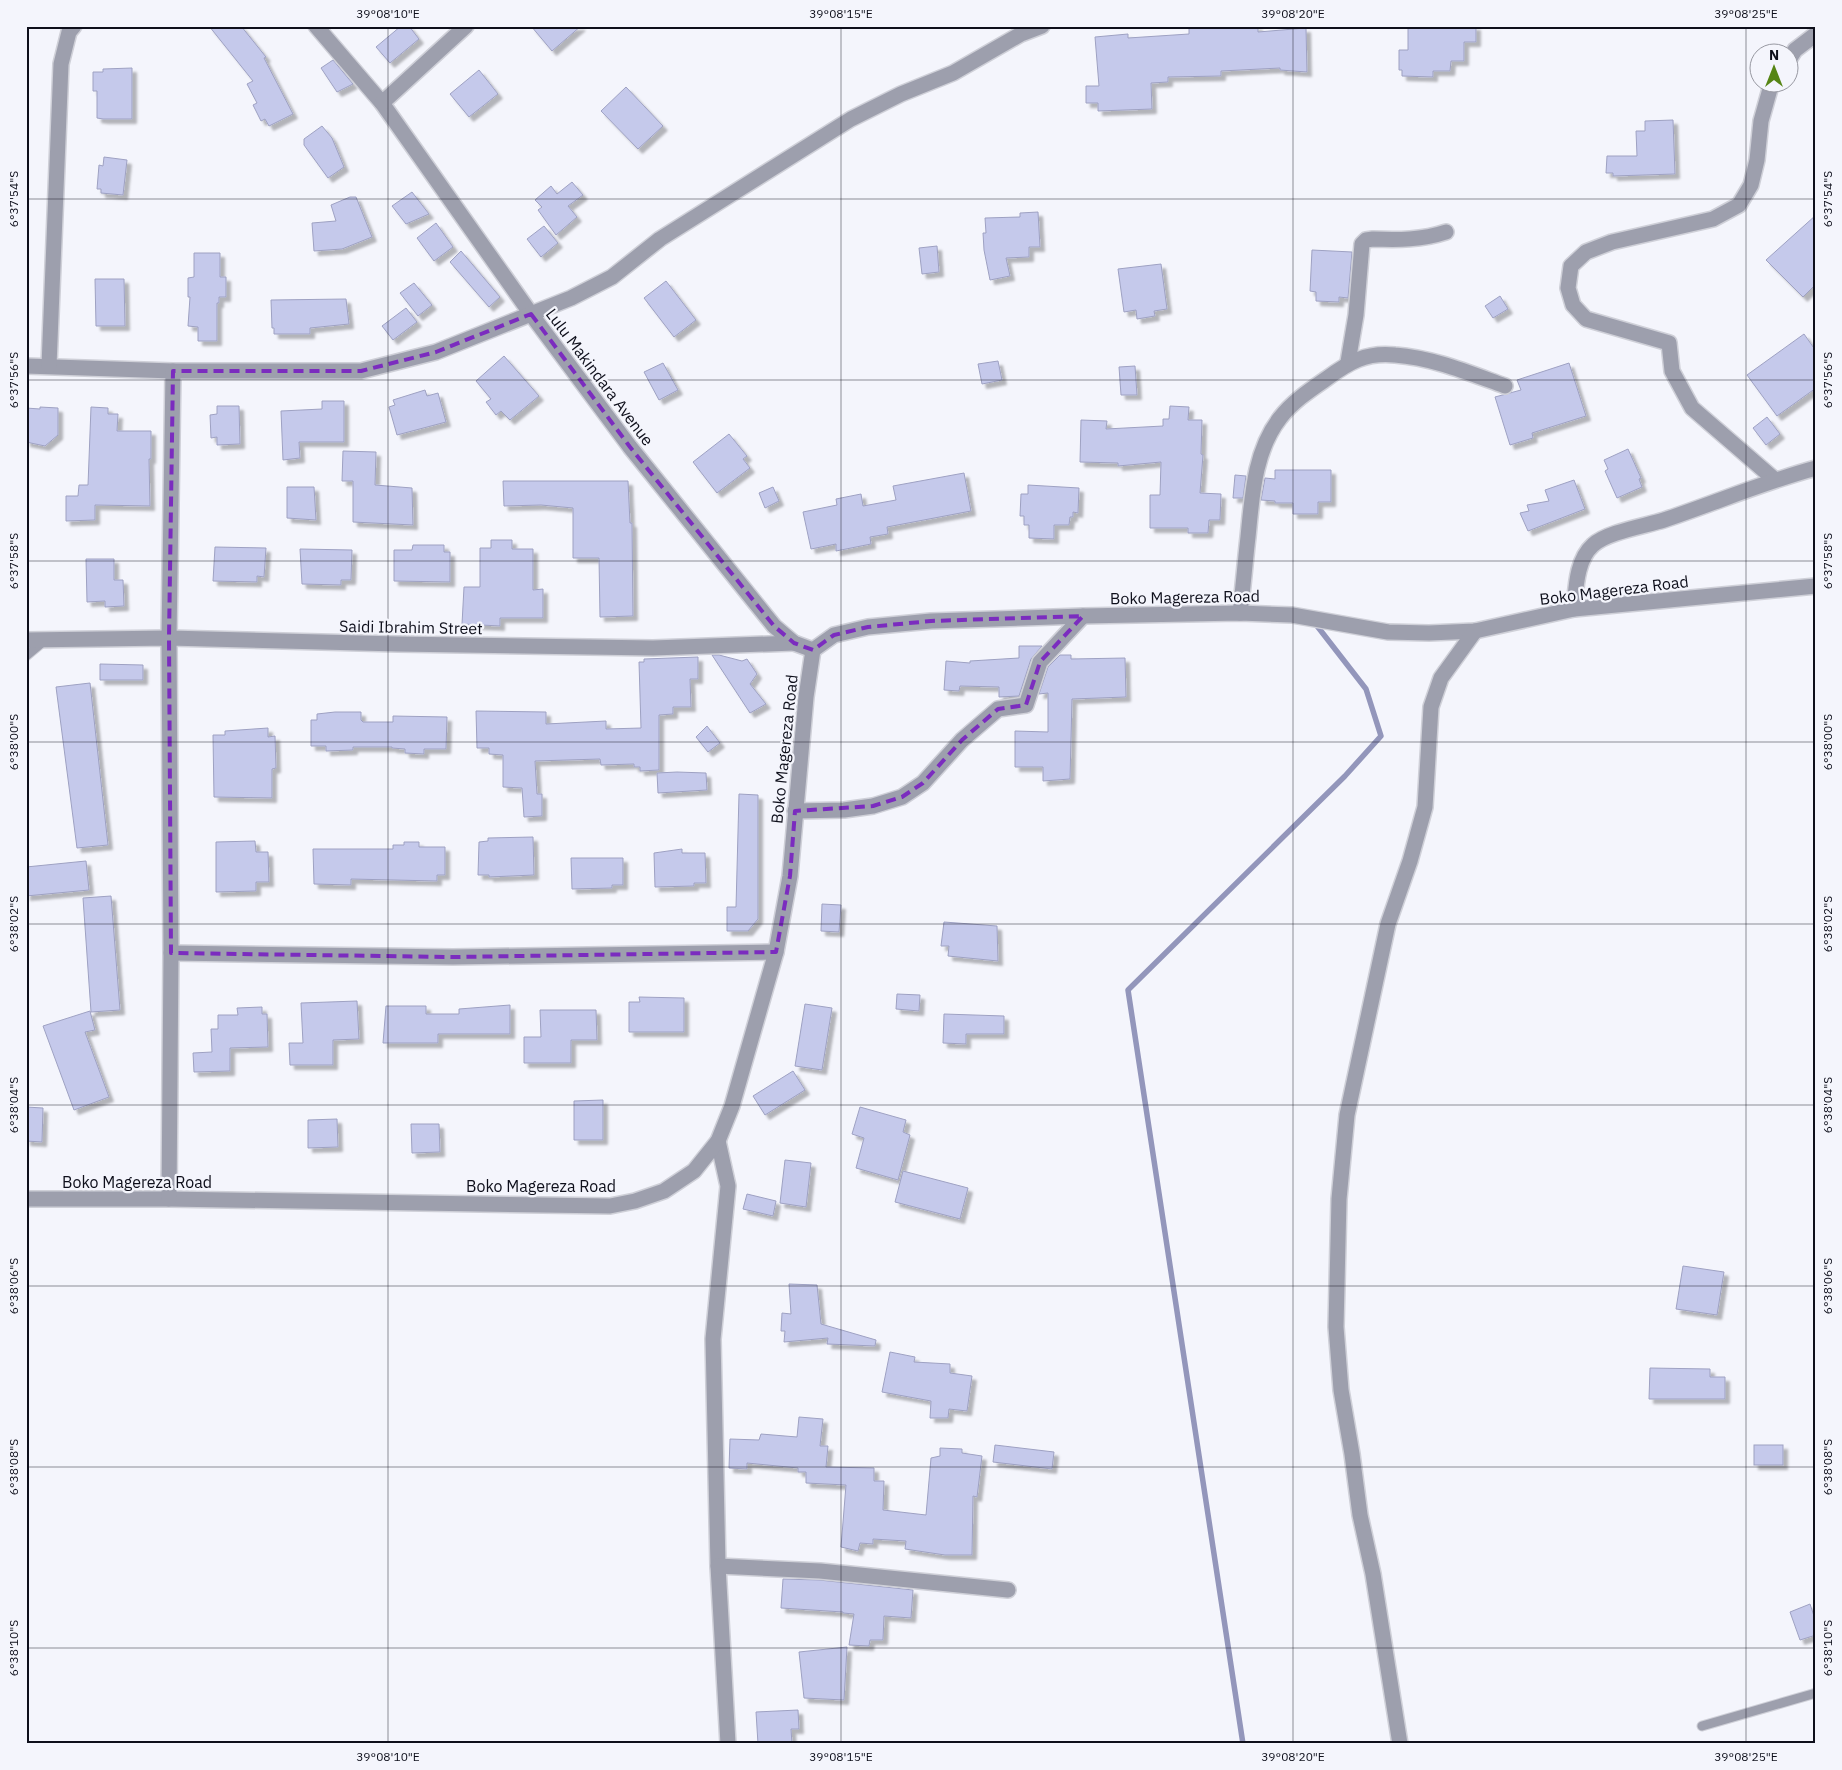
<svg xmlns="http://www.w3.org/2000/svg" width="1842" height="1770" font-family="'IBM Plex Sans',sans-serif">
	<defs>
		<filter id="shadow"><feDropShadow dx="4.5" dy="4.5" stdDeviation="1" flood-color="#0004"/></filter>
	</defs>
	<rect width="100%" height="100%" fill="#f4f5fc"/>
	<g fill="none" stroke-linecap="round" stroke-linejoin="round">
		<path stroke="#9396bb" stroke-width="5.5" d="M1243,1744L1128,990L1345,776L1381,736L1366,689L1314,622"/>
	</g>
	<g fill="#c5c9eb" stroke="#9ea1c2" filter="url(#shadow)">
		<path d="M209,26H241L266,57L264,58L293,114L269,126L265,119L261,121L253,105L257,103L247,84L253,81Z"/>
		<path d="M401,26H409L419,39L390,63L376,47Z"/>
		<path d="M531,26H581L552,51Z"/>
		<path d="M1226,26H1258V32L1306,28L1307,72L1280,70V68L1221,71V76L1168,77V82L1151,83L1152,109L1098,111V103H1086V86H1099L1095,37L1128,34V38L1189,34V28H1226Z"/>
		<path d="M1476,26V42H1464V61H1451L1450,71H1433V77L1402,76V70H1399V50H1408V27Z"/>
		<path d="M333,60L353,84L337,92L321,68Z"/>
		<path d="M132,68V119H103L97,118V91H93V72H103V69Z"/>
		<path d="M479,70L498,94L469,117L450,94Z"/>
		<path d="M626,87L663,126L638,149L601,111Z"/>
		<path d="M1673,120L1675,174L1613,176V173H1606L1607,156H1637L1636,131H1645V121Z"/>
		<path d="M322,126L332,138L344,167L328,178L304,145V139Z"/>
		<path d="M104,157L127,160L123,195L101,193V189H97L99,165L103,166Z"/>
		<path d="M572,182L583,195L568,206L577,217L556,235L538,210L542,207L535,200L551,186L557,194Z"/>
		<path d="M412,192L429,214L406,224L392,206Z"/>
		<path d="M350,197H356L372,237L342,249L314,251L312,223L336,221L331,205Z"/>
		<path d="M1038,212L1040,247H1029V257L1006,258L1010,276L990,280L984,250L983,233H986L985,218L1020,217V213Z"/>
		<path d="M1816,215V284L1803,297L1766,260Z"/>
		<path d="M436,223L453,247L434,261L417,238Z"/>
		<path d="M544,226L558,243L541,257L527,239Z"/>
		<path d="M937,246L939,272L922,274L919,248Z"/>
		<path d="M1312,250L1352,252L1348,298L1339,297V302L1316,301V292L1310,291Z"/>
		<path d="M461,251L500,297L489,307L450,262Z"/>
		<path d="M194,253H220V277H226V297H219V303H217V341H198V327L188,326L190,297H188V278L194,277Z"/>
		<path d="M1161,264L1167,309L1154,311L1155,316L1137,319L1136,310L1124,312L1118,269Z"/>
		<path d="M95,279H124L125,326H96Z"/>
		<path d="M666,281L696,320L674,337L644,298Z"/>
		<path d="M414,283L432,305L418,316L400,293Z"/>
		<path d="M1500,296L1508,309L1493,318L1485,306Z"/>
		<path d="M346,299L349,324L310,328V334H274V328H272L271,300Z"/>
		<path d="M406,308L417,322L393,340L382,326Z"/>
		<path d="M1804,334L1816,351V388L1777,416L1747,375Z"/>
		<path d="M504,356L539,396L510,420L501,411L496,415L486,402L491,399L476,381Z"/>
		<path d="M998,361L1002,380L982,384L978,364Z"/>
		<path d="M663,363L678,390L659,400L644,372Z"/>
		<path d="M1569,363L1586,416L1532,433L1533,438L1510,445L1495,397L1521,390L1517,380Z"/>
		<path d="M1135,366L1137,395H1121L1119,367Z"/>
		<path d="M425,390L427,396L438,393L446,422L397,435L389,407L395,405L393,400Z"/>
		<path d="M322,401H344V442H299L300,458L283,460L281,411L322,409Z"/>
		<path d="M217,406H239L240,444L217,445V437L211,438L210,415L217,414Z"/>
		<path d="M1170,406L1189,407L1188,420H1202L1201,454L1203,455L1200,493L1221,494L1220,520H1209L1208,533H1188V528H1150V495H1160L1161,462L1118,466V463L1080,462L1081,420L1107,421L1106,429L1163,426V419H1169Z"/>
		<path d="M40,407L58,408V435L45,446L26,442V408L40,409Z"/>
		<path d="M91,407L108,408V414H118L117,431H151V459H149L150,506L95,505V520L66,521V496H78L79,485H88Z"/>
		<path d="M1767,417L1780,434L1766,445L1753,428Z"/>
		<path d="M729,434L747,456L743,459L750,468L717,493L693,462Z"/>
		<path d="M1628,449L1641,478L1639,479L1642,487L1617,498L1605,471L1608,469L1604,460Z"/>
		<path d="M343,451L376,452L375,485L412,488L413,525L353,522V481H342Z"/>
		<path d="M1275,470H1331V502H1318V514H1293V503H1275V501L1261,500L1265,478L1275,479Z"/>
		<path d="M964,473L971,511L887,527L888,534L870,537L871,544L836,551V544L811,549L803,512L837,505L836,499L861,494L863,506L896,500L893,486Z"/>
		<path d="M1235,475L1246,476L1243,498H1233Z"/>
		<path d="M1574,480L1585,509L1528,531L1520,513L1529,511L1527,505L1549,501L1545,490Z"/>
		<path d="M503,481H628L630,523H632L633,616L600,617L599,558H573V508L541,505L504,506Z"/>
		<path d="M1028,485L1079,488L1078,513L1073,512V517H1070L1069,525H1054V539L1029,538V525H1024V516H1020L1021,494H1028Z"/>
		<path d="M287,487H314L316,520L287,518Z"/>
		<path d="M773,487L779,501L765,508L759,493Z"/>
		<path d="M491,540H512V549H533V590L543,589V618H500V626L462,624L464,587H480V548H491Z"/>
		<path d="M413,545H444V552H450V582L394,581V550H412Z"/>
		<path d="M215,547L266,548L264,577L257,576V582L213,581Z"/>
		<path d="M300,549L352,550L351,580H341V585L302,584Z"/>
		<path d="M86,559H114V580H123L124,606L105,607V601L87,602Z"/>
		<path d="M1019,646H1042L1031,659L1019,696L999,697V687L960,686L959,691L944,690L946,661L970,663V661L1019,658Z"/>
		<path d="M712,655H719L742,661L747,659L757,674L750,684L766,704L750,713Z"/>
		<path d="M1060,655H1071V659L1125,658L1126,697L1072,699L1070,779L1043,781V767H1015V731L1048,732V693L1039,694L1048,667Z"/>
		<path d="M698,657V679H690L691,707H673V714L659,715V770L640,771V767H634V764L601,765L600,759L535,761L537,794H542V816L524,817L522,788L503,787V755L489,754V748H477L476,711L546,712V724L606,721V729L641,728L639,662H644V659Z"/>
		<path d="M100,664L143,665V680H100Z"/>
		<path d="M90,683L108,845L77,848L56,687Z"/>
		<path d="M335,712H361V720L363,722H393V716L447,717L446,749H424V754L405,753V749L392,748V747H353V750L326,751V746H311V720H317V714Z"/>
		<path d="M707,726L720,743L708,752L696,737Z"/>
		<path d="M268,728V737L275,736L276,768L272,769V798L214,797L213,735H225V731Z"/>
		<path d="M677,772L706,773L707,790L658,793L657,773Z"/>
		<path d="M739,794L758,795V919L748,931H727V907H736Z"/>
		<path d="M533,837L534,875L489,877V875H478L479,842L488,841V838Z"/>
		<path d="M255,841L256,852H268L269,882H256V891L216,892V842Z"/>
		<path d="M404,842H419V847H445V875H437V881L351,879V885L314,884L313,849H393V845H404Z"/>
		<path d="M682,849V853H705L706,883H694V886L655,887L654,853Z"/>
		<path d="M571,858H623V885H612V888L572,889Z"/>
		<path d="M86,861L89,890L26,896V867Z"/>
		<path d="M111,896L120,1010L91,1012L83,898Z"/>
		<path d="M822,904L841,905L839,932L821,931Z"/>
		<path d="M944,922L997,926L998,961L948,956L949,946H941Z"/>
		<path d="M897,994L920,995L919,1011L896,1009Z"/>
		<path d="M639,997L684,998V1032H629V1002H640Z"/>
		<path d="M357,1001L359,1039L333,1040V1065H290L289,1043H303L301,1003Z"/>
		<path d="M805,1004L832,1008L822,1070L795,1066Z"/>
		<path d="M510,1005V1034H438V1043H383L386,1006H426V1014H459V1009Z"/>
		<path d="M262,1007V1014H267L268,1047L230,1048V1071L194,1072L193,1053L212,1052L211,1029H218V1015H238L237,1008Z"/>
		<path d="M540,1010H596L597,1040H571V1063H524V1037H541Z"/>
		<path d="M90,1011L95,1030L85,1032L109,1097L74,1110L43,1026Z"/>
		<path d="M944,1014L1004,1016V1034H966V1044L943,1043Z"/>
		<path d="M793,1071L805,1090L765,1115L753,1096Z"/>
		<path d="M603,1100V1140H574V1101Z"/>
		<path d="M26,1107L43,1108L42,1142L26,1141Z"/>
		<path d="M860,1107L906,1120L903,1132L910,1135L898,1180L856,1168L864,1138L852,1134Z"/>
		<path d="M337,1119L338,1147L308,1148V1120Z"/>
		<path d="M411,1124H439L440,1152L412,1153Z"/>
		<path d="M785,1160L811,1163L806,1207L780,1203Z"/>
		<path d="M903,1171L968,1188L960,1219L895,1202Z"/>
		<path d="M747,1194L776,1201L773,1216L743,1209Z"/>
		<path d="M1683,1266L1724,1272L1717,1315L1676,1309Z"/>
		<path d="M789,1284L817,1285L821,1324L876,1340L875,1346L827,1344L828,1338L784,1342L785,1331H781L782,1313L791,1314Z"/>
		<path d="M890,1352L915,1357L914,1362L950,1364V1373L972,1376L967,1411L949,1409L948,1418H930L931,1401L882,1392Z"/>
		<path d="M1650,1368L1710,1369V1377H1725V1399H1649Z"/>
		<path d="M799,1417L823,1419L820,1446H828L826,1467L874,1468V1481H884L883,1510L926,1515L931,1458L940,1456V1448L962,1449V1453L982,1456L977,1497L973,1496L972,1555H945L905,1549L906,1541L873,1539V1544L860,1543L858,1551L841,1547L846,1485L806,1483V1472H798V1468L747,1463V1469L729,1468L730,1439L759,1440L761,1434L797,1437Z"/>
		<path d="M995,1445L1054,1452L1052,1469L993,1462Z"/>
		<rect x="1754" y="1445" width="29" height="20"/>
		<path d="M783,1579L819,1580L913,1590L911,1618L884,1616L883,1640H870L869,1646L849,1645L854,1614L843,1613V1612L781,1608Z"/>
		<path d="M1810,1604L1816,1622V1635L1800,1640L1790,1612Z"/>
		<path d="M847,1647L844,1700L804,1698L799,1652Z"/>
		<path d="M798,1710L799,1729H791L792,1744H758L756,1712Z"/>
	</g>
	<g fill="none" stroke-linecap="round" stroke-linejoin="round">
		<defs>
			<g id="lane">
				<path d="M26,656L44,641"/>
				<path d="M1702,1726L1816,1693"/>
			</g>
			<g id="street">
				<path d="M316,26L382,103L531,314L630,447L774,626L794,643L813,650"/>
				<path d="M1790,58L1795,50L1816,34"/>
				<path d="M1772,82L1761,121L1757,160L1751,185L1739,205L1713,219L1612,242L1586,252L1571,266L1568,288L1573,305L1586,319L1669,343L1672,371L1692,408L1774,479"/>
				<path d="M382,103L466,26"/>
				<path d="M1348,362L1356,315L1362,244L1366,240L1373,239C1398,240 1422,240 1446,232"/>
				<path d="M26,366L173,371H361L436,352L571,298L612,277L660,239L851,119L901,94L953,73L1021,34L1042,26"/>
				<path d="M49,366L61,64L69,32L74,26"/>
				<path d="M1574,609C1576,589 1576,560 1593,545C1607,532 1645,526 1664,520C1715,503 1764,482 1816,468"/>
				<path d="M1240,613C1243,588 1245,563 1248,537C1252,498 1254,451 1280,418C1292,402 1310,390 1326,379C1349,362 1366,352 1395,355C1434,358 1469,373 1505,386"/>
				<path d="M26,640L169,638L398,644L653,648L794,643"/>
				<path d="M795,811L844,810L873,806L902,797L923,783L962,740L998,709L1026,705L1040,662L1083,616"/>
				<path d="M171,953L453,957L776,952"/>
				<path d="M718,1141L728,1186L713,1339L718,1566L728,1744"/>
				<path d="M26,1199H169L610,1206L635,1201L664,1191L694,1171L718,1141L732,1106L776,952L790,876L806,697L813,650L834,635L868,627L931,621L1083,616L1240,613L1292,615L1388,632L1429,633L1475,631L1574,609L1816,586"/>
				<path d="M169,1199L171,953L169,638L173,371"/>
				<path d="M718,1566L820,1571L1008,1590"/>
				<path d="M1400,1744L1373,1574L1360,1515L1352,1454L1341,1390L1336,1327L1339,1199L1347,1115L1388,924L1410,861L1425,807L1431,707L1441,678L1475,631"/>
			</g>
		</defs>
		<use href="#lane" stroke="#cfd0d8" stroke-width="11"/>
		<use href="#street" stroke="#cfd0d8" stroke-width="18"/>
		<use href="#lane" stroke="#9d9fad" stroke-width="9"/>
		<use href="#street" stroke="#9d9fad" stroke-width="15"/>
	</g>
	<path fill="none" stroke="#7b2cbf" stroke-width="4" stroke-dasharray="10 6" stroke-linejoin="round" d="M531,314L630,447L774,626L794,643L813,650L834,635L868,627L931,621L1083,616L1040,662L1026,705L998,709L962,740L923,783L902,797L873,806L795,811L790,876L776,952L453,957L171,953L169,638L173,371H361L436,352Z"/>
	<path fill="none" stroke="#0e0f1b" stroke-width="1" stroke-opacity="0.45" d="M388,26V1744M841,26V1744M1293,26V1744M1746,26V1744M26,199H1816M26,380H1816M26,561H1816M26,742H1816M26,924H1816M26,1105H1816M26,1286H1816M26,1467H1816M26,1648H1816"/>
	<g text-anchor="middle" stroke-width="4.5" stroke-linejoin="round" paint-order="stroke">
		<g font-size="16" fill="#0e0f1b" stroke="#f4f5fc">
			<text transform="translate(600 377) rotate(53)" y="6">Lulu Makindara Avenue</text>
			<text transform="translate(1614 590) rotate(-7)" y="6">Boko Magereza Road</text>
			<text transform="translate(1185 597) rotate(-1)" y="6">Boko Magereza Road</text>
			<text transform="translate(411 627) rotate(1)" y="6">Saidi Ibrahim Street</text>
			<text transform="translate(784 749) rotate(-84)" y="6">Boko Magereza Road</text>
			<text x="137" y="1188">Boko Magereza Road</text>
			<text x="541" y="1192">Boko Magereza Road</text>
		</g>
	</g>
	<rect width="1842" height="1770" fill="none" stroke="#f4f5fc" stroke-width="55"/>
	<g transform="translate(1774 68)"><circle r="24" fill="#f4f5fc" stroke="#9899a2"/>
	<path d="M0-4L9 19L0 12L-9 19Z" fill="#568515"/>
	<text y="-8" font-size="14" font-weight="bold" text-anchor="middle" fill="#0e0f1b">N</text>
	</g>
	<rect x="28" y="28" width="1786" height="1714" fill="none" stroke="#0e0f1b" stroke-width="2"/>
	<g font-size="12" text-anchor="middle" fill="#0e0f1b">
		<text x="388" y="18">39°08'10"E</text>
		<text x="841" y="18">39°08'15"E</text>
		<text x="1293" y="18">39°08'20"E</text>
		<text x="1746" y="18">39°08'25"E</text>
		<text transform="translate(14 199) rotate(-90)" y="4">6°37'54"S</text>
		<text transform="translate(1828 199) rotate(-90)" y="4">6°37'54"S</text>
		<text transform="translate(14 380) rotate(-90)" y="4">6°37'56"S</text>
		<text transform="translate(1828 380) rotate(-90)" y="4">6°37'56"S</text>
		<text transform="translate(14 561) rotate(-90)" y="4">6°37'58"S</text>
		<text transform="translate(1828 561) rotate(-90)" y="4">6°37'58"S</text>
		<text transform="translate(14 742) rotate(-90)" y="4">6°38'00"S</text>
		<text transform="translate(1828 742) rotate(-90)" y="4">6°38'00"S</text>
		<text transform="translate(14 924) rotate(-90)" y="4">6°38'02"S</text>
		<text transform="translate(1828 924) rotate(-90)" y="4">6°38'02"S</text>
		<text transform="translate(14 1105) rotate(-90)" y="4">6°38'04"S</text>
		<text transform="translate(1828 1105) rotate(-90)" y="4">6°38'04"S</text>
		<text transform="translate(14 1286) rotate(-90)" y="4">6°38'06"S</text>
		<text transform="translate(1828 1286) rotate(-90)" y="4">6°38'06"S</text>
		<text transform="translate(14 1467) rotate(-90)" y="4">6°38'08"S</text>
		<text transform="translate(1828 1467) rotate(-90)" y="4">6°38'08"S</text>
		<text transform="translate(14 1648) rotate(-90)" y="4">6°38'10"S</text>
		<text transform="translate(1828 1648) rotate(-90)" y="4">6°38'10"S</text>
		<text x="388" y="1761">39°08'10"E</text>
		<text x="841" y="1761">39°08'15"E</text>
		<text x="1293" y="1761">39°08'20"E</text>
		<text x="1746" y="1761">39°08'25"E</text>
	</g>
</svg>
